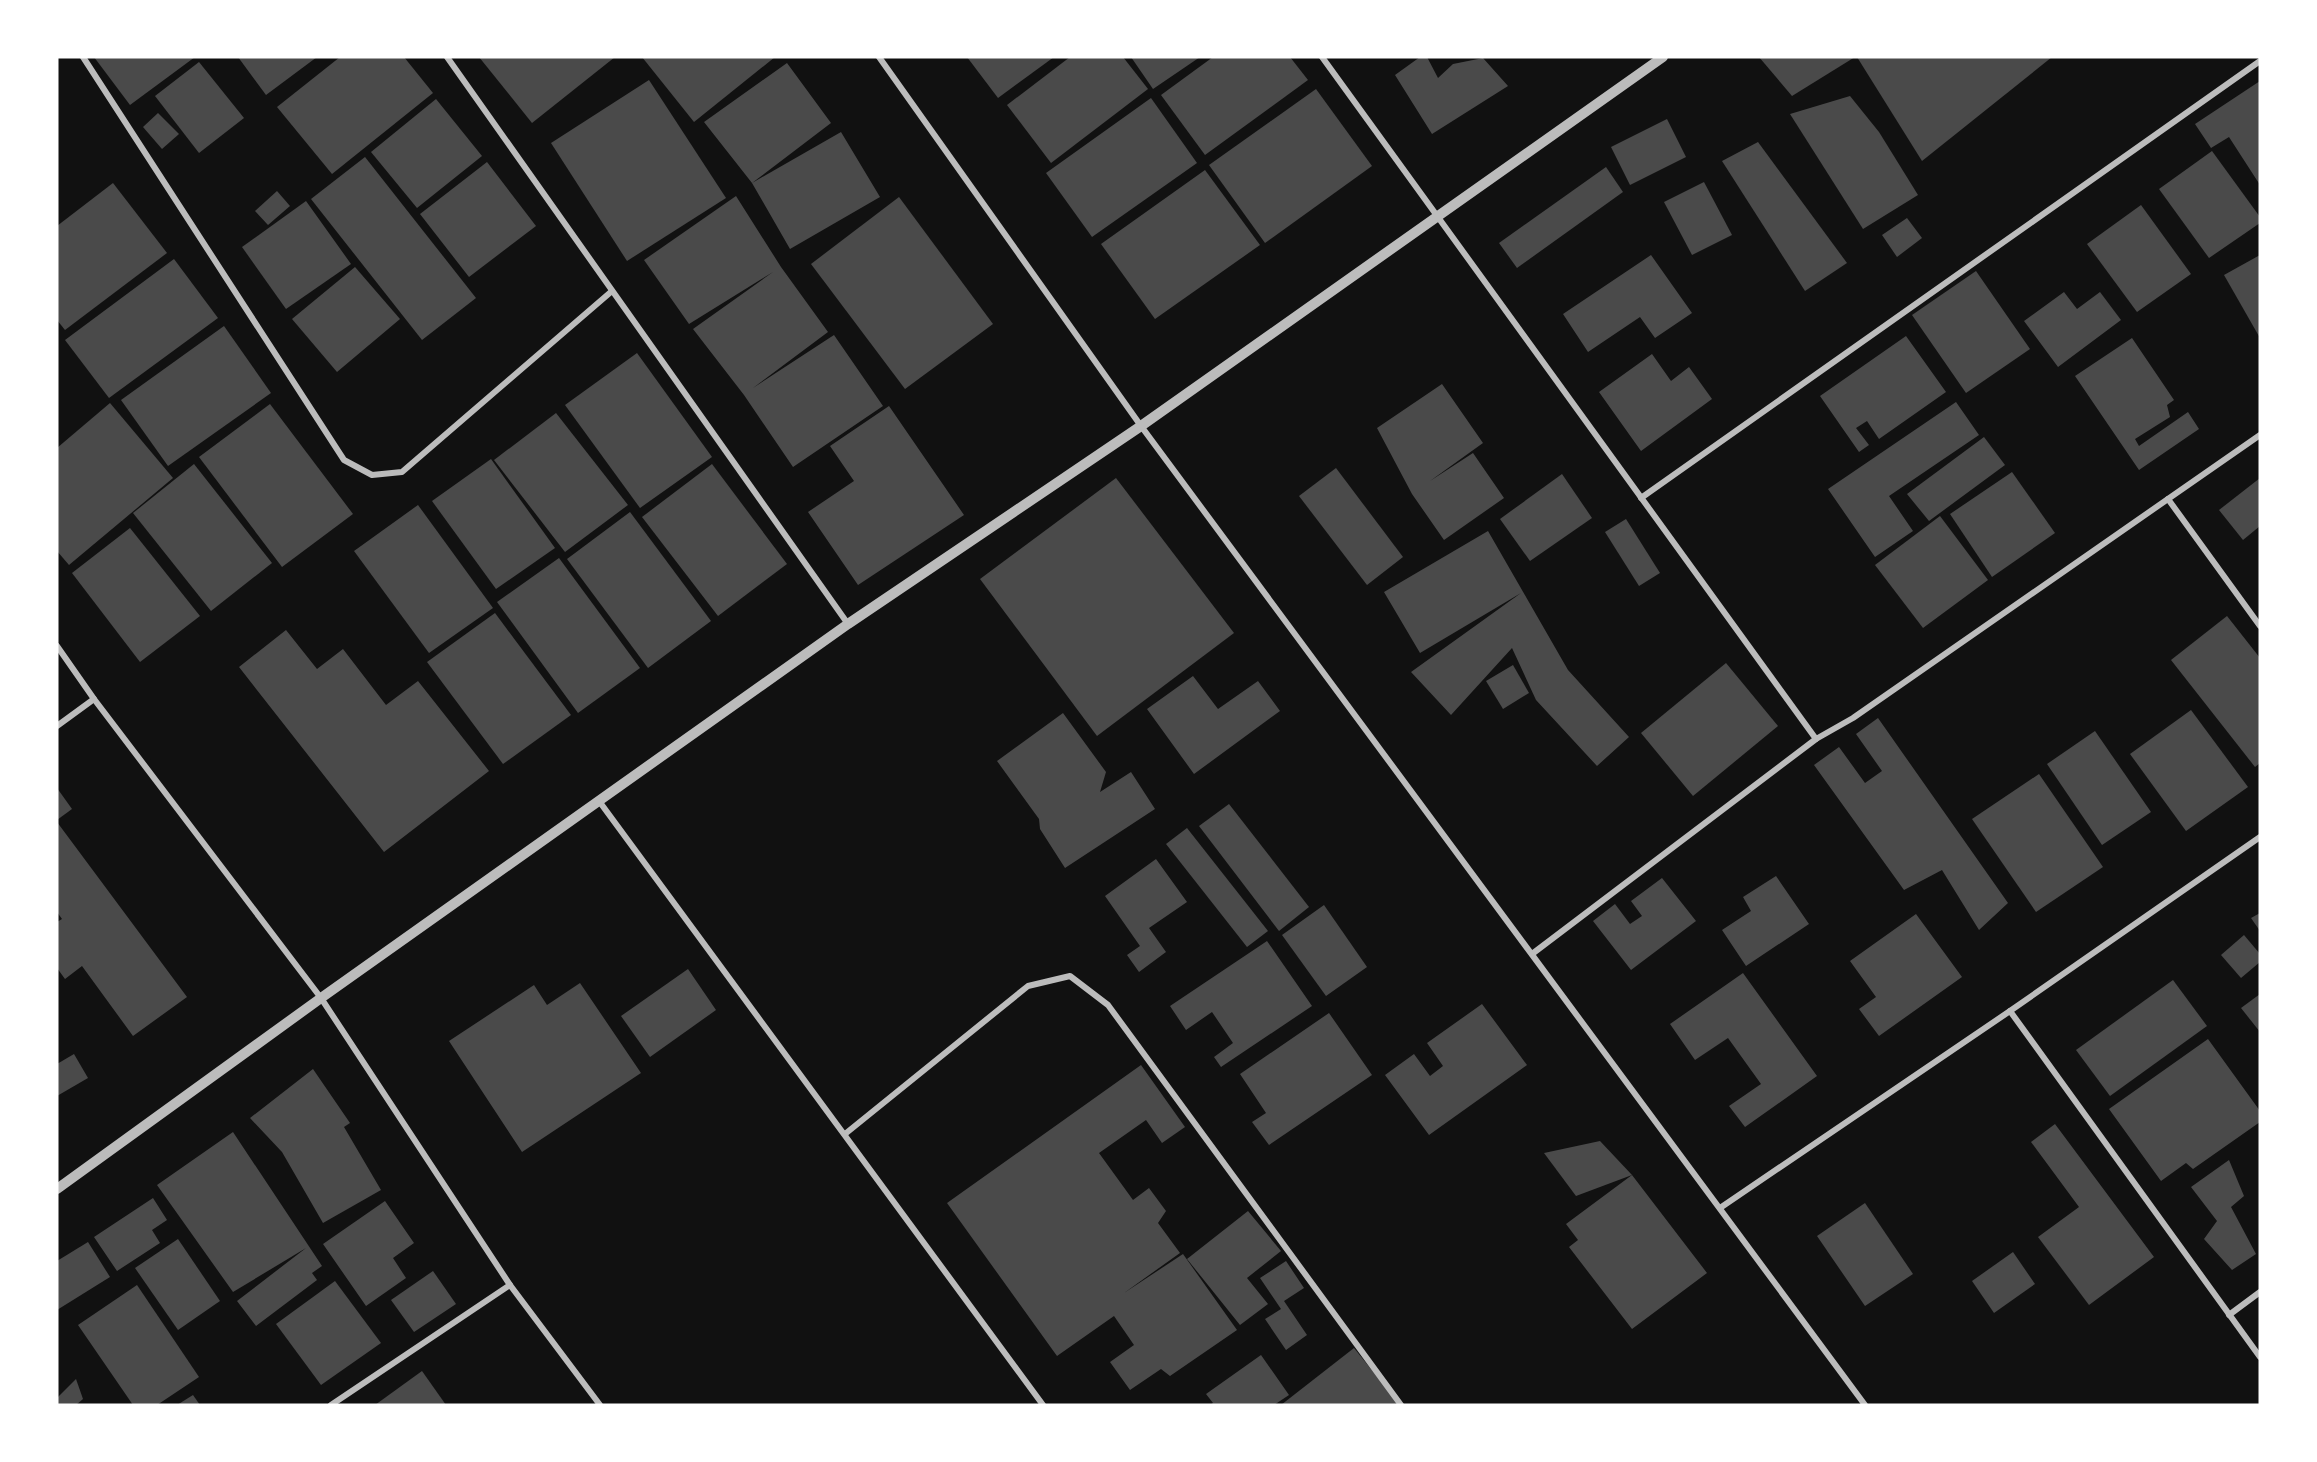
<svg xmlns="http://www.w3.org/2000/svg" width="2317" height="1462" font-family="'Playfair Display',serif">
	<rect width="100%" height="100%" fill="#111"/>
	<g fill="#4a4a4a">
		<path d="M94,57H195L130,105Z"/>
		<path d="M238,57H317L266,95Z"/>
		<path d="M340,57H404L433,93L332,174L277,107Z"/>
		<path d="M479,57H615L532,123Z"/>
		<path d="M642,57H775L694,122Z"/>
		<path d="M967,57H1054L998,98Z"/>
		<path d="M1070,57H1123L1148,89L1051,163L1007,105Z"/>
		<path d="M1131,57H1200L1153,89Z"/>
		<path d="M1213,57H1290L1308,80L1205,155L1161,95Z"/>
		<path d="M1420,57H1427L1438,78L1453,64L1483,58L1508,86L1432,134L1395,75Z"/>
		<path d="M1759,57H1855L1792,96Z"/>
		<path d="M1857,57H2052L1922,161Z"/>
		<path d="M199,62L244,118L199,153L155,96Z"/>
		<path d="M787,63L831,123L752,183L841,132L880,197L790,249L752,183L704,122Z"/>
		<path d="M649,80L726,198L627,261L551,143Z"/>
		<path d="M2260,81V185L2229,137L2211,148L2195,124Z"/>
		<path d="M1316,89L1372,166L1265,243L1209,165Z"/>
		<path d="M1850,96L1879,132L1918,195L1863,229L1790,114Z"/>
		<path d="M1151,98L1197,163L1092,237L1046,173Z"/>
		<path d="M436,99L482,156L417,208L371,152Z"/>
		<path d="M158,113L179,134L162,149L143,127Z"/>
		<path d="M1667,119L1686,157L1630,185L1611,147Z"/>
		<path d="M1758,142L1847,263L1805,291L1722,161Z"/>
		<path d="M2212,151L2260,217V223L2209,258L2159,189Z"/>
		<path d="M365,157L476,298L422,340L311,199Z"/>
		<path d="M487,162L536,226L469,277L420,214Z"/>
		<path d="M1606,167L1623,192L1517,268L1499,243Z"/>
		<path d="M1205,170L1260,245L1155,319L1101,244Z"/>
		<path d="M1704,182L1732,235L1692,255L1664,202Z"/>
		<path d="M113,183L167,253L65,330L57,320V226Z"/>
		<path d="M277,191L290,206L268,225L255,211Z"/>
		<path d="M736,196L781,267L828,332L753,388L834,335L883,406L793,467L744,395L693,329L773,272L689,324L644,260Z"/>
		<path d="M899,197L993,324L905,389L811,264Z"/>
		<path d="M306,201L351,264L286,309L242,247Z"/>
		<path d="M2141,205L2191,274L2137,312L2087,244Z"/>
		<path d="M1907,218L1922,238L1897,257L1882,235Z"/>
		<path d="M1651,255L1692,313L1655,338L1640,317L1588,352L1563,314Z"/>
		<path d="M2260,255V338L2224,275Z"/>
		<path d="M174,259L218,318L109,398L65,340Z"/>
		<path d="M355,267L400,319L337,372L292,319Z"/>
		<path d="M1976,271L2030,349L1966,393L1912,315Z"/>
		<path d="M2064,292L2077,309L2100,292L2121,320L2058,367L2024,321Z"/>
		<path d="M224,326L271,393L168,466L121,400Z"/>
		<path d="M1906,336L1946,392L1879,439L1867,421L1856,428L1869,445L1859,452L1820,396Z"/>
		<path d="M2132,338L2174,400L2167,405L2170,417L2135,439L2139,446L2188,412L2199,429L2139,470L2075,376Z"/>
		<path d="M637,353L712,457L640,508L565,405Z"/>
		<path d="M1652,354L1671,381L1689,367L1712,399L1641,451L1599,392Z"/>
		<path d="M1442,384L1483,443L1430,481L1473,453L1504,498L1444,540L1412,494L1377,428Z"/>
		<path d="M1956,402L1979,435L1889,496L1913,531L1875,557L1828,489Z"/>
		<path d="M110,403L173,478L69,565L57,551V448Z"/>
		<path d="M270,404L353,514L282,567L199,457Z"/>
		<path d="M889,406L964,515L858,585L808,512L854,481L830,446Z"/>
		<path d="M556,413L628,505L565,552L494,460Z"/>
		<path d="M1984,437L2005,465L1929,521L1907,494Z"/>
		<path d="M491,459L555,548L496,589L432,501Z"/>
		<path d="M194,464L272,563L211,611L133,513Z"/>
		<path d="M712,464L787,564L718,616L642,517Z"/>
		<path d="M1336,468L1403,557L1367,585L1299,496Z"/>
		<path d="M2012,472L2055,533L1992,577L1950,514Z"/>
		<path d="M1562,474L1592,518L1530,561L1500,519Z"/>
		<path d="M1116,478L1234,633L1097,736L980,579Z"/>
		<path d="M2260,478V526L2243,540L2219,510Z"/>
		<path d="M418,505L493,608L429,653L354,551Z"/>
		<path d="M630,512L711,621L648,668L567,559Z"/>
		<path d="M1940,516L1988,580L1923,628L1875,565Z"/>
		<path d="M1626,519L1660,573L1639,586L1605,532Z"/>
		<path d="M130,528L200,616L140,662L72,573Z"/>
		<path d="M1488,531L1568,670L1629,737L1597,766L1536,700L1512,648L1451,715L1411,672L1521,593L1420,653L1384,592Z"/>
		<path d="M559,558L640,668L578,713L497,602Z"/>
		<path d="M495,613L571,715L503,764L427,662Z"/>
		<path d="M2227,616L2260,658V763L2255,767L2171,660Z"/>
		<path d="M286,630L317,669L343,649L386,705L418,681L489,771L384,852L239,667Z"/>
		<path d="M1726,663L1778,726L1693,796L1641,733Z"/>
		<path d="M1513,665L1529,693L1503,709L1486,681Z"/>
		<path d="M1193,676L1218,709L1258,681L1280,711L1194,774L1147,709Z"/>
		<path d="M2191,710L2248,787L2186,831L2130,754Z"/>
		<path d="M1063,713L1106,772L1100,792L1131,772L1155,809L1065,868L1040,829L1039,819L997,761Z"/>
		<path d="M1878,718L2008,903L1979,930L1942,870L1904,890L1814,765L1839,747L1865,783L1882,771L1856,734Z"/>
		<path d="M2095,731L2151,812L2102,845L2047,764Z"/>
		<path d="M2039,774L2103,867L2036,912L1972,819Z"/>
		<path d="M57,788L72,809L57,820Z"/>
		<path d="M1229,804L1309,907L1279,931L1199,826Z"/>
		<path d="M57,822L187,997L133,1036L82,966L65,979L57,968V922L62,919L57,912Z"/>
		<path d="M1187,828L1268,931L1247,947L1166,844Z"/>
		<path d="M1156,859L1187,902L1149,928L1166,952L1139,972L1127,955L1140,946L1105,896Z"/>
		<path d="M1776,876L1809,924L1746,966L1722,930L1751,911L1743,897Z"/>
		<path d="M1662,878L1696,921L1631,970L1593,921L1615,904L1630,924L1642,916L1631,901Z"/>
		<path d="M1324,905L1367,967L1326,996L1282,935Z"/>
		<path d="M2260,913V931L2251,918Z"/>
		<path d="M1916,914L1962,977L1879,1036L1859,1009L1876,997L1850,961Z"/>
		<path d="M2244,935L2260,954V962L2241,978L2221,955Z"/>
		<path d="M1267,941L1312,1006L1221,1067L1214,1057L1233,1043L1212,1012L1186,1030L1170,1006Z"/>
		<path d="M688,969L716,1010L650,1057L621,1016Z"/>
		<path d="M1743,973L1817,1076L1745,1127L1729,1106L1761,1084L1728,1038L1695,1060L1670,1024Z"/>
		<path d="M2173,980L2207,1026L2110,1096L2076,1050Z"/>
		<path d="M580,983L641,1073L522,1152L449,1041L534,985L547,1005Z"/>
		<path d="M2260,994V1032L2241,1008Z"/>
		<path d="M1482,1004L1527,1065L1429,1135L1385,1075L1414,1054L1430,1076L1443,1066L1427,1043Z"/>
		<path d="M1329,1013L1372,1075L1269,1145L1252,1122L1266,1113L1240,1074Z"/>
		<path d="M2208,1039L2260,1111V1122L2193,1169L2186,1163L2161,1181L2109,1109Z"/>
		<path d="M74,1054L88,1078L57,1096V1064Z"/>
		<path d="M1141,1065L1185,1127L1162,1143L1146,1120L1099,1153L1133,1200L1149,1188L1166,1211L1158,1223L1180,1253L1124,1293L1183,1254L1237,1330L1170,1376L1161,1369L1130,1390L1110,1362L1134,1345L1114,1316L1057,1356L947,1203Z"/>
		<path d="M313,1069L350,1123L344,1127L381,1190L323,1223L282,1152L250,1118Z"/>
		<path d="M2055,1124L2154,1257L2089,1305L2038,1237L2079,1207L2031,1142Z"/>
		<path d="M233,1132L322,1266L312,1273L317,1280L256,1326L237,1301L306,1248L233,1292L157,1185Z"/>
		<path d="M1600,1141L1632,1175L1576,1196L1544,1153Z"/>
		<path d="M2229,1160L2244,1196L2231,1207L2256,1254L2232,1270L2204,1239L2217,1221L2191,1187Z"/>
		<path d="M1632,1175L1707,1273L1632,1329L1569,1247L1578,1240L1566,1224Z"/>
		<path d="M153,1198L167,1220L152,1230L160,1243L117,1271L94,1237Z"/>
		<path d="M385,1201L414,1243L393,1258L406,1278L366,1306L323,1244Z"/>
		<path d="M1865,1203L1913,1274L1865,1306L1817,1236Z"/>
		<path d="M1248,1211L1281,1251L1247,1278L1268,1304L1240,1325L1187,1259Z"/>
		<path d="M178,1239L220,1301L178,1330L135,1268Z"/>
		<path d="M88,1242L110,1277L57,1310V1261Z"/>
		<path d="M2013,1252L2035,1284L1994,1313L1972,1281Z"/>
		<path d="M1286,1261L1304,1288L1284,1301L1307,1335L1286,1350L1265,1319L1281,1309L1260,1278Z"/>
		<path d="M433,1271L456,1304L414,1332L391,1300Z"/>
		<path d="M335,1281L381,1343L321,1385L276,1324Z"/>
		<path d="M137,1285L199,1377L157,1405H133L78,1325Z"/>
		<path d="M1354,1348L1400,1405H1281Z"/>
		<path d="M1261,1355L1289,1395L1274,1405H1210L1213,1403L1206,1394Z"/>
		<path d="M422,1371L446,1405H375Z"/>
		<path d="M76,1379L83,1399L76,1405H58L57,1398Z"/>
		<path d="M193,1395L200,1405H177Z"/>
	</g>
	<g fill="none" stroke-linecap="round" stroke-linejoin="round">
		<g stroke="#bcbcbc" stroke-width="6">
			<path d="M83,57L344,460L372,475L402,472L612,291"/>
			<path d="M447,57L848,624"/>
			<path d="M879,57L1141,426L1865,1405"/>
			<path d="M1322,57L1816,739L1853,718L2260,435"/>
			<path d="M1641,498L2260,61"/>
			<path d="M2168,499L2260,626"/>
			<path d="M57,646L94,699L321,998L510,1285L600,1405"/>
			<path d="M57,726L94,699"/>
			<path d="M599,801L1043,1405"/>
			<path d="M1532,954L1816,739"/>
			<path d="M2010,1011L2260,1357"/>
			<path d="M845,1134L1028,986L1070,976L1108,1005L1401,1405"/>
			<path d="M1720,1208L2010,1011L2260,837"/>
			<path d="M2229,1315L2260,1292"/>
			<path d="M331,1405L510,1285"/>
		</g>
		<path stroke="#bcbcbc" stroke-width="10" d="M57,1189L321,998L848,624L1141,426L1663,57"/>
	</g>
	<rect width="2317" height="1462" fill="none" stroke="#ffffff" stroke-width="117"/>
</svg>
